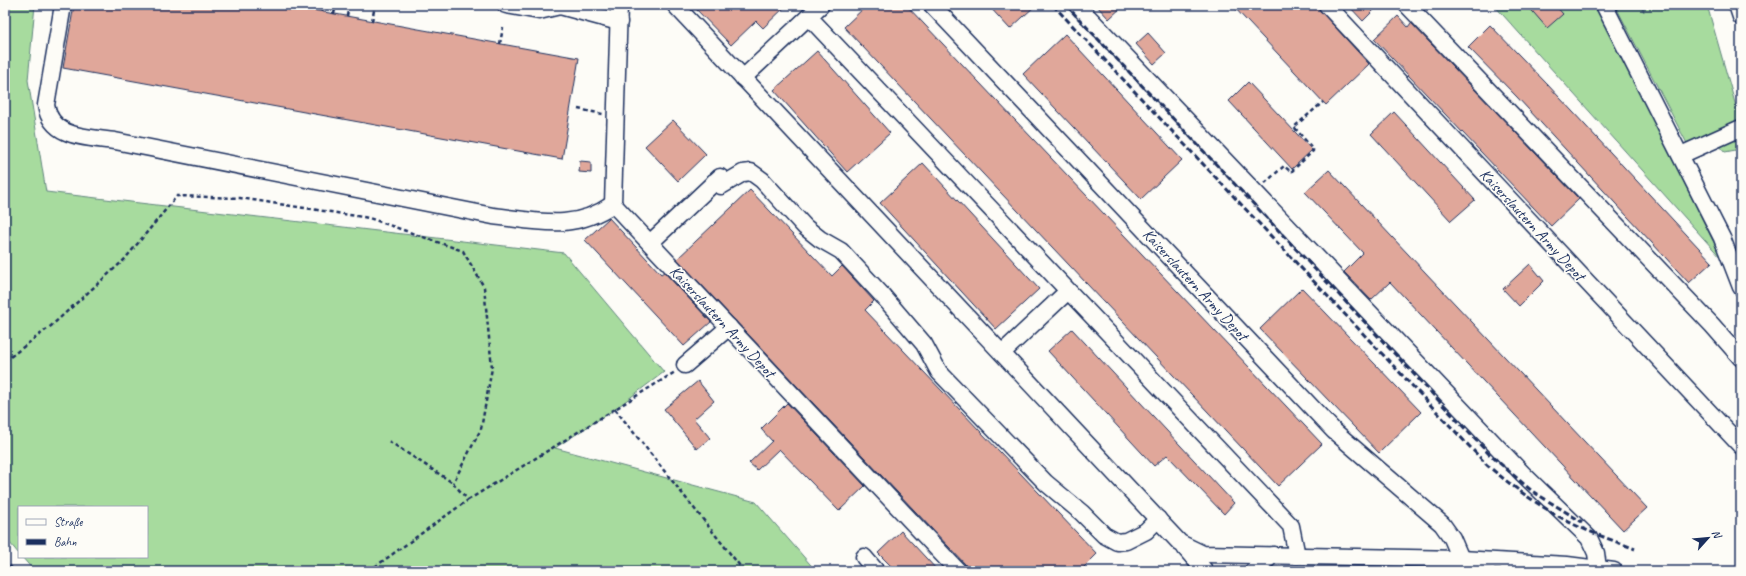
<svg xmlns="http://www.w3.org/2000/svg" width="1746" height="576" font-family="Caveat,sans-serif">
	<rect width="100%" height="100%" fill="#fdfcf7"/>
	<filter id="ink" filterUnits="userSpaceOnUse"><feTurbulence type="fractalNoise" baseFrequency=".025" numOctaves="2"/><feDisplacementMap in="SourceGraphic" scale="8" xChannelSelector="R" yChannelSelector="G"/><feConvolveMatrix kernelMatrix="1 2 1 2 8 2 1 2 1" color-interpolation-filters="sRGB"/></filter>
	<g filter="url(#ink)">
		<g fill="#a7db9e" stroke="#61857e">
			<path d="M5,5H35L28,80L46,192L564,253L664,372L615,409L555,448L756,502L816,571H34L22,557H147V507H19V554L5,537Z"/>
			<path d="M1494,5H1596L1722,259Z"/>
			<path d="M1615,5H1640L1644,12L1642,5H1707L1741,124V149L1725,152L1715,140L1694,157Z"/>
		</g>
		<g fill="#e0a79a" stroke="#1b2f5e">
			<path d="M74,5H285L579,58L562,159L63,68Z"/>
			<path d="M692,5H787L763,28L756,21L731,45Z"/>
			<path d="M867,5H906L1322,444L1278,486L844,27Z"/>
			<path d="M988,5H1036L1010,29Z"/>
			<path d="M1096,5H1124L1109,19Z"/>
			<path d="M1232,5H1315L1369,64L1326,105Z"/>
			<path d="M1348,5H1379L1363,21Z"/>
			<path d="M1527,5H1555L1563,14L1547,28Z"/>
			<path d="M1398,16L1408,27L1411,23L1579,199L1551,226L1374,39Z"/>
			<path d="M1490,25L1547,84L1712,262L1689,283L1517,97L1468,47Z"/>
			<path d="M1148,33L1166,53L1154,64L1136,44Z"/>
			<path d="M1065,34L1182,160L1141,199L1023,74Z"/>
			<path d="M817,51L890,133L847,172L774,90Z"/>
			<path d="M1248,82L1312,150L1292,169L1229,101Z"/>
			<path d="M1394,112L1475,200L1451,221L1371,134Z"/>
			<path d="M673,120L706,154L678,181L645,146Z"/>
			<path d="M580,161L591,162V173L579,172Z"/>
			<path d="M923,163L1039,289L996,329L880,203Z"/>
			<path d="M1329,170L1647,508L1623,530L1390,282L1371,300L1344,272L1363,253L1305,192Z"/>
			<path d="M750,190L832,276L842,266L874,301L865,310L1097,554L1080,571H967L965,564L677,259Z"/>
			<path d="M609,218L661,274L664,272L711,322L684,346L585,240Z"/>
			<path d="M1530,264L1544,281L1519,306L1503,289Z"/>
			<path d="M1302,288L1421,412L1379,453L1260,329Z"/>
			<path d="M1072,329L1234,503L1224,514L1167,455L1154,466L1048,351Z"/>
			<path d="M698,381L714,401L694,419L710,438L697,449L664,409Z"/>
			<path d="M787,403L865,486L839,511L779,449L757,470L749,463L772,441L761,429Z"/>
			<path d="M901,531L938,571H896L878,553Z"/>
		</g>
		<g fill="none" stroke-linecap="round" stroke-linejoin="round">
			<defs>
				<g id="minor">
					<path d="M63,5L46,105C51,139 88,137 115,141L493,216C538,221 573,232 613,204"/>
					<path d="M506,5L539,11L560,6L619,22"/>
					<path d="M619,5L613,204L958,571"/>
					<path d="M675,5L1180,543L1203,554L1461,559L1567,565L1614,571"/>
					<path d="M932,5L1334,431L1442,524L1452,538L1461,559"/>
					<path d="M1077,5L1523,474L1589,538L1596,553L1598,568"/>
					<path d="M1327,5L1741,446"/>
					<path d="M1407,5L1712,325L1741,358"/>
					<path d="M1604,5L1722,238L1741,287"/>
					<path d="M1737,5L1741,17"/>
					<path d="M809,17L1291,526L1297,556"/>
					<path d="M743,78L821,5"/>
					<path d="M1681,155L1741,128"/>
					<path d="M714,182L721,186L743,173L751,172L762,180L805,227L820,239L841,251L882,295L924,344L939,372L1046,483L1082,513L1104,535L1117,542L1126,541L1146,531L1158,519"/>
					<path d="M650,243L720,177"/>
					<path d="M1002,353L1068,291"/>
					<path d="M685,365L729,327"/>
					<path d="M1185,548L1205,571"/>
					<path d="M864,557L876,571"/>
					<path d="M1253,571L1273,555"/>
				</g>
			</defs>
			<use href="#minor" stroke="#1b2f5e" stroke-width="19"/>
			<g stroke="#1b2f5e" stroke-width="2.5" stroke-dasharray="4 3" stroke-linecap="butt">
				<path d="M310,10L311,5"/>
				<path d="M322,12L323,5"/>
				<path d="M334,14L336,5"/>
				<path d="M347,16L349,5"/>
				<path d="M372,21L375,5"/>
				<path d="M500,44L503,27"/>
				<path d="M578,109L603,114"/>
				<path d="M1265,183L1284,166L1291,172L1313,151V149L1294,127L1323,102"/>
				<path d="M5,361L51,326L124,260L177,196L240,198L369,218L463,251L484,287L492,368L481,429L453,483"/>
				<path d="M615,409L744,571"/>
				<path d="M468,500L675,372"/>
				<path d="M5,560L14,571"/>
				<path d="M369,571L468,500L453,483L387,440"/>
			</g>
			<use href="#minor" stroke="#fdfcf7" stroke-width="16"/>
			<g stroke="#1b2f5e" stroke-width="3" stroke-dasharray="6 3" stroke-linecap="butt">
				<path d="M1053,5L1487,465C1514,488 1543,509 1575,525C1594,534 1615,541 1635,549"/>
				<path d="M1066,5L1489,454L1532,491L1582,522"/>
			</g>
		</g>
	</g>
	<g text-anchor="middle" stroke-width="3.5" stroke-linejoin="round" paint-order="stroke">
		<g font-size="16" fill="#1b2f5e" stroke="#fdfcf7">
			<text transform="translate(1533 224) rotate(47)" y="6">Kaiserslautern Army Depot</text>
			<text transform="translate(1196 284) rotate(47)" y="6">Kaiserslautern Army Depot</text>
			<text transform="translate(723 321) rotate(47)" y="6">Kaiserslautern Army Depot</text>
		</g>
	</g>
	<rect width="1746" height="576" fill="none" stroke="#fdfcf7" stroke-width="20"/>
	<rect x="10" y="10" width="1726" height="556" fill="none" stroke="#1b2f5e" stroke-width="1.5" filter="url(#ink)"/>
	<rect x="18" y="506" width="130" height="52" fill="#fdfcf7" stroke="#a3aaba"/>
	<rect x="26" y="519" width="20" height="6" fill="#fdfcf7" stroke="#a3aaba"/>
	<text x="54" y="526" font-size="12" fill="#1b2f5e">Straße</text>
	<rect x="26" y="539" width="20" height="6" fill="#1b2f5e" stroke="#a3aaba"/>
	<text x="54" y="546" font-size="12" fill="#1b2f5e">Bahn</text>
	<g transform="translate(1708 538) rotate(63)" stroke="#fdfcf7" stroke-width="3" paint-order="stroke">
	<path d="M0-3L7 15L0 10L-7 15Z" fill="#1b2f5e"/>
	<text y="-6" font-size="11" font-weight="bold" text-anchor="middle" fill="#1b2f5e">N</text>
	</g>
</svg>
